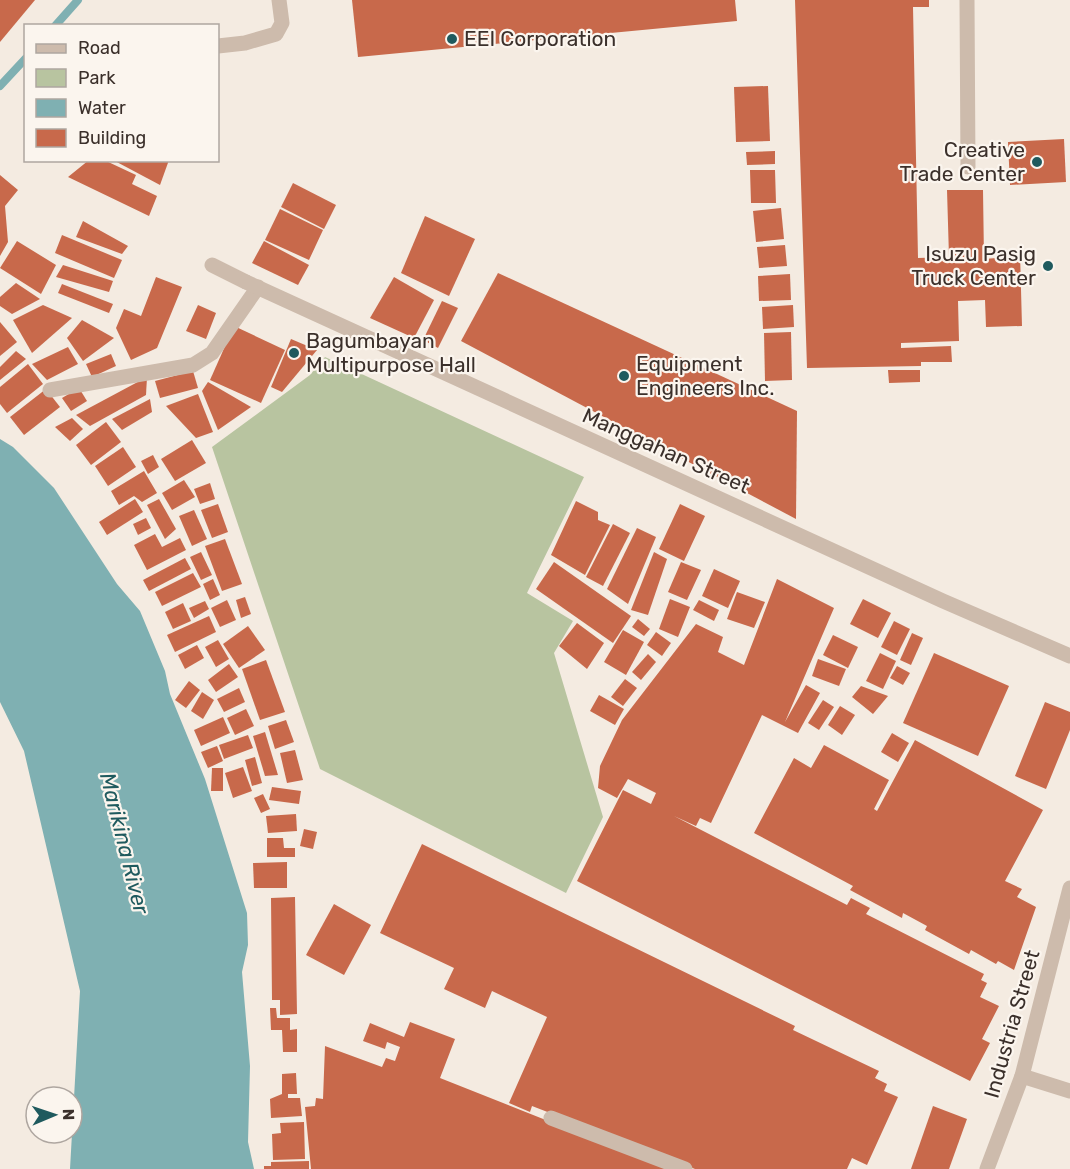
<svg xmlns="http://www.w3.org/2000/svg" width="1070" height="1169" font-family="Rubik,sans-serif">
	<rect width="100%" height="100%" fill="#f4ebe1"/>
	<path fill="#b8c4a0" d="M325,357L584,477L527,593L573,621L554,653L603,817L566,893L320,769L212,447L310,375Z"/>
	<path fill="#7fb0b2" d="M0,439L13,447L54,488L117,584L140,611L165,671L170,694L205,779L247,913L248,945L242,972L250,1066L248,1142L254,1169H70L80,991L24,751L0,702Z"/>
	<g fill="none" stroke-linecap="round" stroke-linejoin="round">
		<g stroke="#7fb0b2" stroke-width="8">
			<path d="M55,26L78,0"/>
			<path d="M0,86L26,58"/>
		</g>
	</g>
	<g fill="#c8694b">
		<path d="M0,0H35L0,42Z"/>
		<path d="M352,0H735L737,21L358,57Z"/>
		<path d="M795,0H929V7H913L918,258L949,257L947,190H983L984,259L997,258V252H1020L1022,326L986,327L985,300L958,301L959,341L901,343V348L951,346L952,362H921V366L807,368Z"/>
		<path d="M768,86L770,141L736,142L734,87Z"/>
		<path d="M1064,139L1066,182L1010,185L1008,142Z"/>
		<path d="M775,151V164L747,165L746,152Z"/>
		<path d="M89,160H104L136,175L132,184L157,196L149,216L68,177Z"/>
		<path d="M113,160H169L160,185Z"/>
		<path d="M750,170H775L776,203H751Z"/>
		<path d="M0,175L18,190L5,206L8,242L0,256Z"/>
		<path d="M293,183L336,205L324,229L281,207Z"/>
		<path d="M781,208L784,239L756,242L753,211Z"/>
		<path d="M280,209L323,230L309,260L265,240Z"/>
		<path d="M425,216L475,239L449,296L401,273Z"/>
		<path d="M83,221L128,246L122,254L76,237Z"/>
		<path d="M62,235L122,260L114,278L55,253Z"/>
		<path d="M17,241L56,265L41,294L0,268Z"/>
		<path d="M264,241L309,265L298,285L252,263Z"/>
		<path d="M785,245L787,266L759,268L757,247Z"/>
		<path d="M63,265L113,281L109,292L56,277Z"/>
		<path d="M498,273L797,411L796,519L461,341Z"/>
		<path d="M790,274L791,300L759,301L758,276Z"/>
		<path d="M156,277L182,287L157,348L131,360L116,328L124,309L141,316Z"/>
		<path d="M394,277L434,300L414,338L370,318Z"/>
		<path d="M16,283L40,299L12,314L0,306V297Z"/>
		<path d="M62,284L113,304L109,313L58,293Z"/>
		<path d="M442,301L458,308L438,348L423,340Z"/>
		<path d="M43,305L72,318L32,353L13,320Z"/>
		<path d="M198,305L216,313L206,339L186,331Z"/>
		<path d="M793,305L794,327L763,329L762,307Z"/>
		<path d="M82,320L114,338L83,361L67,338Z"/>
		<path d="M0,322L17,342L0,356Z"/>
		<path d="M234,326L285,350L261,403L210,380Z"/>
		<path d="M791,332L792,380L765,381L764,333Z"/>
		<path d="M291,339L317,350L282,392L271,387Z"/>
		<path d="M68,347L78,364L47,380L32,364Z"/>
		<path d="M16,351L26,359L0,380V367Z"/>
		<path d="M111,354L116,366L92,377L86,364Z"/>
		<path d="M28,364L43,384L7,413L0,404V387Z"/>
		<path d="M888,370H920V382L889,383Z"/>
		<path d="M193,371L198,388L160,398L155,381Z"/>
		<path d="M147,377L146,395L90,426L76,415Z"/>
		<path d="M208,382L251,407L218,430L202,391Z"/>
		<path d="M79,388L87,401L71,411L62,398Z"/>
		<path d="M46,389L60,407L24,435L10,417Z"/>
		<path d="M198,394L213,432L196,438L166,406Z"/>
		<path d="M150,399L152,412L122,430L112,419Z"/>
		<path d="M72,418L83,429L70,441L55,427Z"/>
		<path d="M106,422L121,442L91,465L76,445Z"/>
		<path d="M192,440L206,463L175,481L161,459Z"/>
		<path d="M123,447L136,467L108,486L95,466Z"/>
		<path d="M153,455L159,467L148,474L141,461Z"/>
		<path d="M144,471L157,493L142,502L134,496L119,505L111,491Z"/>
		<path d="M184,480L195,497L172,510L162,493Z"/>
		<path d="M210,483L215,499L200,504L194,489Z"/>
		<path d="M135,499L143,512L107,535L99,522Z"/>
		<path d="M159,499L176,529L165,539L147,505Z"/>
		<path d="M576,501L598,512V520L610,525L585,575L551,555Z"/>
		<path d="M218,504L228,532L212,538L201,510Z"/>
		<path d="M680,504L705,516L684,561L659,549Z"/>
		<path d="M194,510L207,539L192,546L179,516Z"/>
		<path d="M146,518L151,528L138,535L133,524Z"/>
		<path d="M613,524L630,533L603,586L586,577Z"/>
		<path d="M637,528L656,537L628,604L607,589Z"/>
		<path d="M155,534L162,547L180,538L186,550L147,570L134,545Z"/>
		<path d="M225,539L242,584L222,591L205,546Z"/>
		<path d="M201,552L212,575L201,580L190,557Z"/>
		<path d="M654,552L667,559L648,615L631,610Z"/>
		<path d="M185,558L191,569L149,591L143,580Z"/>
		<path d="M554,562L631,616L613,643L536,589Z"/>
		<path d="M681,562L701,570L687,600L668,592Z"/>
		<path d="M714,569L740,581L728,608L702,596Z"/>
		<path d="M193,573L201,587L162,606L155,592Z"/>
		<path d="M213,579L220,595L210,600L203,584Z"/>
		<path d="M777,579L834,608L785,722L806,685L820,693L798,733L762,715L711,823L700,818L696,826L674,816L847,905L851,898L870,908L866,914L984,974L981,980L987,983L980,997L999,1006L982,1039L990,1043L970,1081L577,881L623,790L651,804L656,793L628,779L617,798L598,788L600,766L622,720L696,624L723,637L718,652L744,665Z"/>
		<path d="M737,592L765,602L754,628L727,619Z"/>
		<path d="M245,597L251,614L241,618L236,600Z"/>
		<path d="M670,599L690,607L678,637L659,629Z"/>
		<path d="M863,599L891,613L878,638L850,624Z"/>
		<path d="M227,600L236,620L220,627L211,608Z"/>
		<path d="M699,600L719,610L714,621L693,610Z"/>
		<path d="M205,601L209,609L194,618L189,608Z"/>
		<path d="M183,603L191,621L173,629L165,612Z"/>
		<path d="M209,616L216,632L175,652L167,635Z"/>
		<path d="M638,619L650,629L644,636L632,627Z"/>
		<path d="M894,621L910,629L897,655L881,647Z"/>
		<path d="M577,623L604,643L587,669L559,646Z"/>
		<path d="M248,626L265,650L239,668L223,644Z"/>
		<path d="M623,630L644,642L626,675L604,662Z"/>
		<path d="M656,632L671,643L662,656L647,645Z"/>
		<path d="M912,633L923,638L911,665L900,660Z"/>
		<path d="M833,635L858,647L848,668L823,655Z"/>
		<path d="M218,640L229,659L216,667L205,647Z"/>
		<path d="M197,645L204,658L185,669L178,655Z"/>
		<path d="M880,653L896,661L883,689L866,681Z"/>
		<path d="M934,653L1009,686L978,756L903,723Z"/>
		<path d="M648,654L656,662L641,680L632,672Z"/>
		<path d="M818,659L846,669L839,686L812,676Z"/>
		<path d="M266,660L285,712L260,720L242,669Z"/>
		<path d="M229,664L238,677L216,692L208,680Z"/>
		<path d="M897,666L910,673L903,685L890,678Z"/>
		<path d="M625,679L637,688L623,706L611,697Z"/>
		<path d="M189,681L200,690L186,708L175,700Z"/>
		<path d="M861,686L888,696L873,714L852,697Z"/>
		<path d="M239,688L245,702L224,712L217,699Z"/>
		<path d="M202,692L214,700L203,719L191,711Z"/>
		<path d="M599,695L624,709L615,725L590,711Z"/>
		<path d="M823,700L834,707L819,730L808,723Z"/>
		<path d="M1045,702L1070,712V730L1046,789L1015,776Z"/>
		<path d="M840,706L855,715L842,735L828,725Z"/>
		<path d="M246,709L254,726L235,735L227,718Z"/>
		<path d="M223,717L230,733L201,746L194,730Z"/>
		<path d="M286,720L294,742L275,749L268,726Z"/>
		<path d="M265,732L278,775L265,776L253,736Z"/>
		<path d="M892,733L909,743L898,762L881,752Z"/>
		<path d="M248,735L253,748L224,759L219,745Z"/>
		<path d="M915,740L1043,810L1005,881L1022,889L1017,897L1036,907L1014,970L998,961L996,964L971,950L969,954L925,930L927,926L903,913L902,918L850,890L853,886L754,833L794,758L811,768L824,745L889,780L874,809L877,811Z"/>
		<path d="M217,746L223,761L208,768L201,752Z"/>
		<path d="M295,750L303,780L287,783L280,753Z"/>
		<path d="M255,757L262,783L252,786L245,760Z"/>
		<path d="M243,767L252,791L233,798L225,773Z"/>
		<path d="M212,768H223V791H211Z"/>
		<path d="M272,787L301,791L299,804L269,800Z"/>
		<path d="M263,794L270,809L261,813L254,798Z"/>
		<path d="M296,814L297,831L268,833L266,816Z"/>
		<path d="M304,829L317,832L313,849L300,846Z"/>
		<path d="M267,838H283L284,848H295V857H267Z"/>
		<path d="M422,844L795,1026L793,1030L879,1071L875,1078L887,1084L884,1091L898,1097L867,1165L852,1158L847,1169H695L532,1106L530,1112L509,1103L547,1017L492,991L485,1008L444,989L454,968L380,933Z"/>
		<path d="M287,862V888H254L253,863Z"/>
		<path d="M295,897L297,1014L280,1015V1000H272L271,898Z"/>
		<path d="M334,904L371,925L344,975L306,955Z"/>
		<path d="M270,1008H276L277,1018H290V1030L297,1029V1052H283L282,1030H271Z"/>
		<path d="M410,1022L455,1039L440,1078L669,1169H311L305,1107L315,1106L316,1098L323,1099L325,1046L382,1067L386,1058L395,1061L400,1047L387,1042L385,1049L363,1041L370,1023L404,1037Z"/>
		<path d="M296,1073L297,1094H288V1098H300L302,1116L271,1118L270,1099L282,1094V1074Z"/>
		<path d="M933,1106L967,1119L949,1169H911Z"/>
		<path d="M304,1122L305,1159L273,1160L272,1134L281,1133L280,1123Z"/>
		<path d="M309,1161V1169H264V1166H271V1162Z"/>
	</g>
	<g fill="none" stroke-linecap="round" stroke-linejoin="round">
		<g stroke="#cdbbac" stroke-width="15">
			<path d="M967,0L968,167"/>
			<path d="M218,46L245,43L276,34L282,23L279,0"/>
			<path d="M212,265L246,282"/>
			<path d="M50,390L193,365L212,353L258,287"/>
			<path d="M551,1118L685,1169"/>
		</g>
		<g stroke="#cdbbac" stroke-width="15">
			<path d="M246,282L943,601L1070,656"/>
			<path d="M1022,1076L1070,1091"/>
		</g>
		<path stroke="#cdbbac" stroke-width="15" d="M987,1169L1022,1076L1070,888"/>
	</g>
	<g fill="#1f5a5e" stroke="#fbf5ee" stroke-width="2">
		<circle cx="452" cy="39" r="6"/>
		<circle cx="1037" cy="162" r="6"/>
		<circle cx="1048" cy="266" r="6"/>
		<circle cx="294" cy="353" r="6"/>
		<circle cx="624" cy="376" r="6"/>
	</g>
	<g text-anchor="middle" stroke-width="4.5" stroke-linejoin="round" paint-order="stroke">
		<g font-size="21" fill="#3b302b" stroke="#fbf5ee" text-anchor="start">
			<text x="464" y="46">EEI Corporation</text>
			<text x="1025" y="157" text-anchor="end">Creative<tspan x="1025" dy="24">Trade Center</tspan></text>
			<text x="1036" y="261" text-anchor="end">Isuzu Pasig<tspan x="1036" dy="24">Truck Center</tspan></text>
			<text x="306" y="348">Bagumbayan<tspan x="306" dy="24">Multipurpose Hall</tspan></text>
			<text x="636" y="371">Equipment<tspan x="636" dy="24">Engineers Inc.</tspan></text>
		</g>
		<g font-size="21" fill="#3b302b" stroke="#fbf5ee">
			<text transform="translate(666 451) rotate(24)" y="7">Manggahan Street</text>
			<text transform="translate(1012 1024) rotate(-74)" y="7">Industria Street</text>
		</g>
		<g font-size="22" font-style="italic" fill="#1f5a5e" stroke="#fbf5ee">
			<text transform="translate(125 843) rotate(76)" y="8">Marikina River</text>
		</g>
	</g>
	<rect x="24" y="24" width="195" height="138" fill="#fbf5ee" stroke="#aea6a0" stroke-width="1.5"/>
	<rect x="36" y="44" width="30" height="9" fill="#cdbbac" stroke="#aea6a0" stroke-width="1.5"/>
	<text x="78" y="54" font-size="18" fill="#3b302b">Road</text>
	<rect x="36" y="69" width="30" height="18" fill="#b8c4a0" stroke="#aea6a0" stroke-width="1.5"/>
	<text x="78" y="84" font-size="18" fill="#3b302b">Park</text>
	<rect x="36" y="99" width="30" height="18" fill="#7fb0b2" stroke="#aea6a0" stroke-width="1.5"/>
	<text x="78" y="114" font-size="18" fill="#3b302b">Water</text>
	<rect x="36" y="129" width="30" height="18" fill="#c8694b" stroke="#aea6a0" stroke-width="1.5"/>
	<text x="78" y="144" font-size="18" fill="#3b302b">Building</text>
	<g transform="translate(54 1115) rotate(88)"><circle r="28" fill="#fbf5ee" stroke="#aea6a0" stroke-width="1.5"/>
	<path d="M0-4.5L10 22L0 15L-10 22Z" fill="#1f5a5e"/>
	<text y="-9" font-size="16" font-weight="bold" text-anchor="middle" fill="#3b302b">N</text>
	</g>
</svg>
